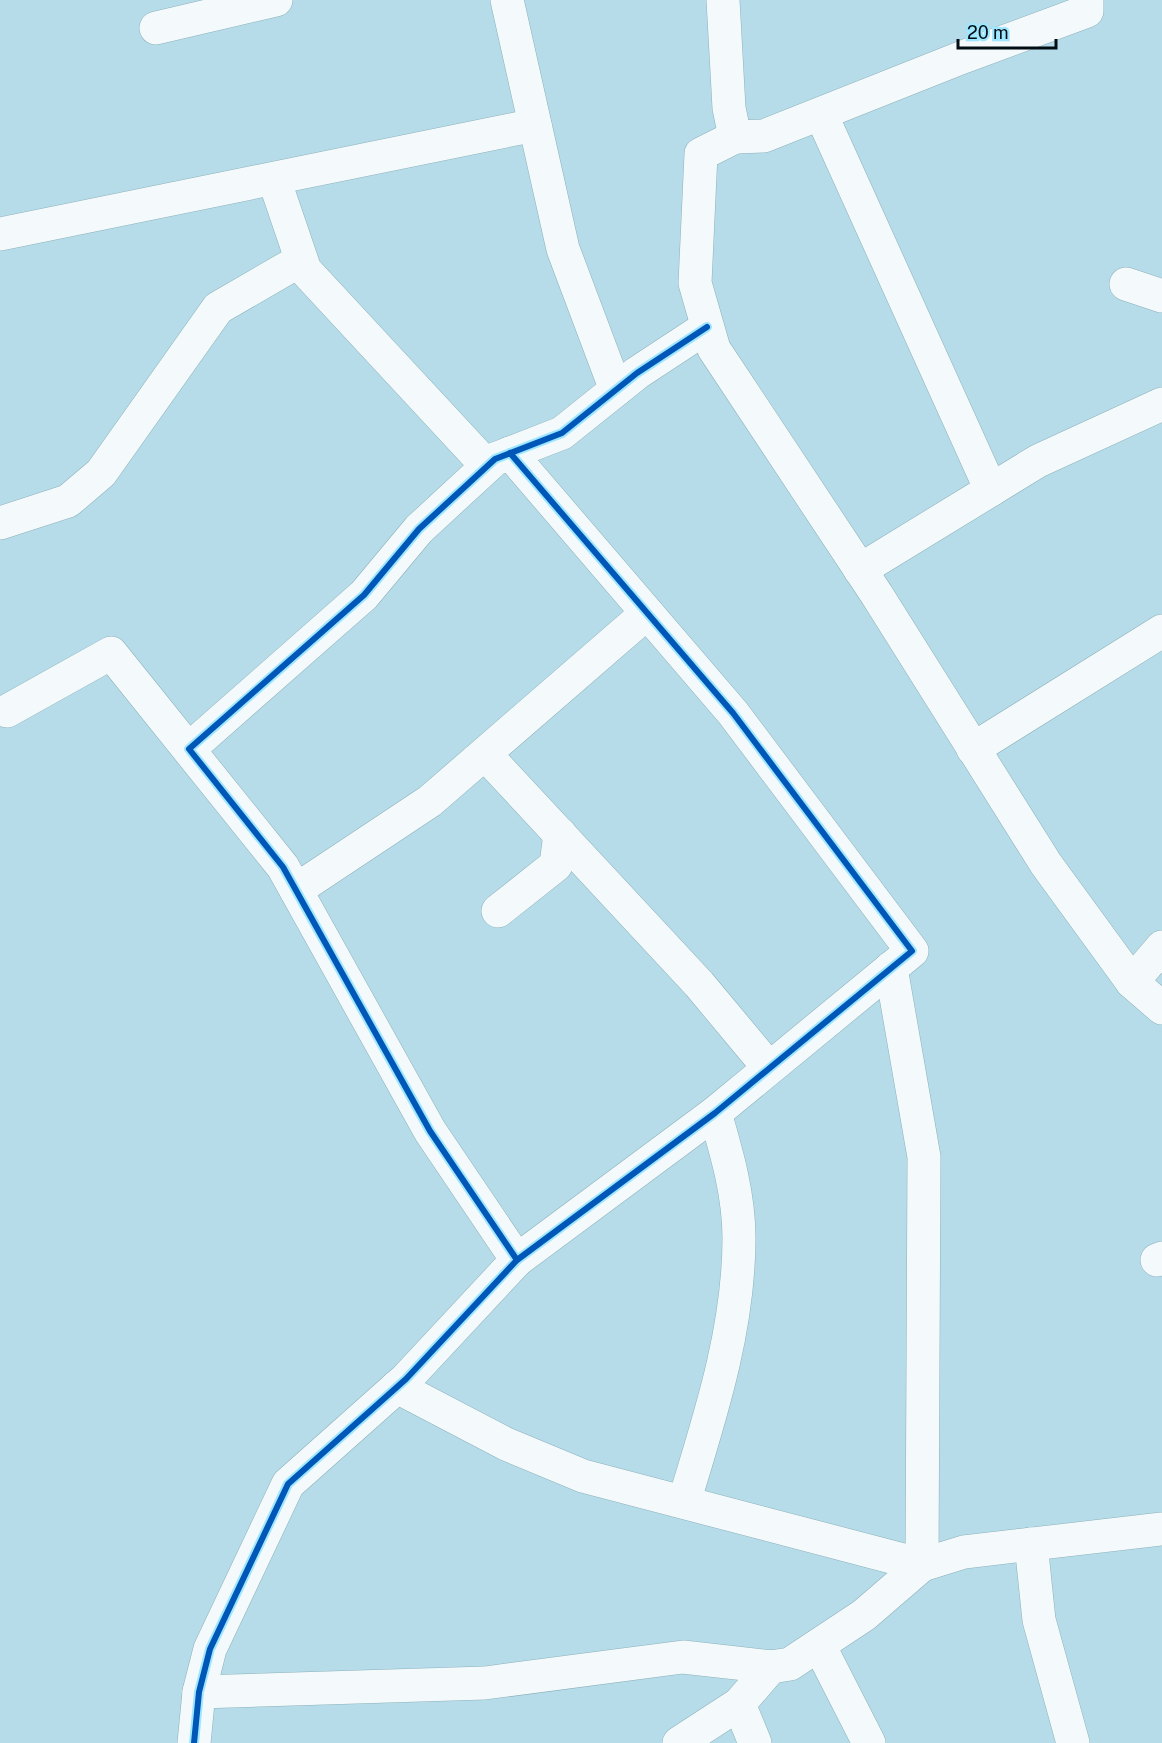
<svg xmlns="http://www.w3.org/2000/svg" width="1162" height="1743" font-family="'Public Sans',sans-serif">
	<rect width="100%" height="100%" fill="#b5dce8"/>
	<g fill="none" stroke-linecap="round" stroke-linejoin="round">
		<defs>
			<g id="minor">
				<path d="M507,0L563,249L616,390"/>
				<path d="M723,0L729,108L735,137L701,154L695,283L714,349L877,595L1046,864L1132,982L1162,1008"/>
				<path d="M156,28L276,0"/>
				<path d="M821,114L991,490"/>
				<path d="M735,137L764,136L963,57L1087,11V0"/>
				<path d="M274,179L305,270L487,466"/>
				<path d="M0,234L535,125"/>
				<path d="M1126,284L1162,296"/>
				<path d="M0,523L68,501L101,473L218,308L301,260"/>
				<path d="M860,570L1038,461L1162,404"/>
				<path d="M7,711L111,653L283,867L430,1131L517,1260"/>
				<path d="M189,749L364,595L419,529L495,459L562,433L637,373L707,327"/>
				<path d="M973,749L1162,631"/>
				<path d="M485,754L699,984L769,1068"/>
				<path d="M296,890L430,801L647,613"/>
				<path d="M498,911L556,865L560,834"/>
				<path d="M1132,982L1162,947"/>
				<path d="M1157,1260L1162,1258"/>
				<path d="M397,1387L506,1444L583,1476L922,1565L924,1157L891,968"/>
				<path d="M684,1502C710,1417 739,1329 739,1238C739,1195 727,1154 715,1113"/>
				<path d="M1031,1544L1039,1620L1073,1743"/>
				<path d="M819,1645L869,1743"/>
				<path d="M199,1692L485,1683L683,1657L771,1667L790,1664L864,1615L922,1565L964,1552L1162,1529"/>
				<path d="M739,1704L755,1743"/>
				<path d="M194,1743L199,1692L210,1649L288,1484L406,1379L517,1260L715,1113L912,951L733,713L510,453"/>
				<path d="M679,1743L739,1704L771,1667"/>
			</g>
		</defs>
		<use href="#minor" stroke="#8db1bb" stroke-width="34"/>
		<use href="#minor" stroke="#f4fafc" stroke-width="33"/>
		<defs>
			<g id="cycleway">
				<path d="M517,1260L430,1131L283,867L189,749L364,595L419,529L495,459L562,433L637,373L707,327"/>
				<path d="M194,1743L199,1692L210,1649L288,1484L406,1379L517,1260L715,1113L912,951L733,713L510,453"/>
			</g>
		</defs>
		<use href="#cycleway" stroke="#9fe6fe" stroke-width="10"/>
		<use href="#cycleway" stroke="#0057b8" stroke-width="6"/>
	</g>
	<path d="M958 39v9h98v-9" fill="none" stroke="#000e14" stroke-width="3"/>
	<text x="967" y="39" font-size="18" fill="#000e14" stroke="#9fe6fe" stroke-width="4.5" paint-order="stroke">20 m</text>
</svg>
